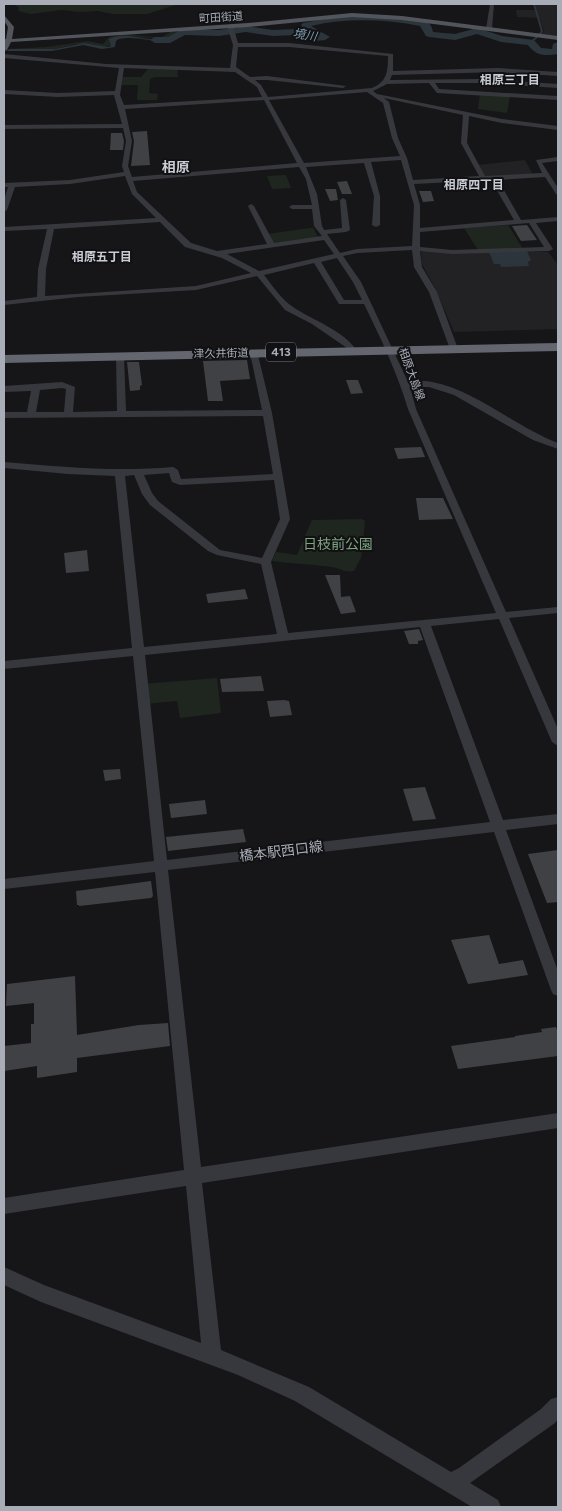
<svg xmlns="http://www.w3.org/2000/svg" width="562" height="1511" font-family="Figtree,'Noto Sans JP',sans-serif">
	<rect width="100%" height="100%" fill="#161618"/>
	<g fill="#222225">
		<path d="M535,4H558V36L542,34L544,30L539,18L517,17L516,10H537Z"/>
		<path d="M525,160L533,175L485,177L477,165Z"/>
		<path d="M423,251L548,252L558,265V329L454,332L434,286L422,264L421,252Z"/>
	</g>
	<g fill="#1e261f">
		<path d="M14,4H179L147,14H113L98,11L80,12L61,10L31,14L18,11L19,8Z"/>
		<path d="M170,32H181L168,39L125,36L110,42L111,46L104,47L92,44H76L55,49H10L46,47L88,41L103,44L109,37L127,34L161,38Z"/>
		<path d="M149,68L177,69L178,77H155L150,79L149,93L158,94L157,100H137L138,85H120L121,77H141Z"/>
		<path d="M480,93L510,95L507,113L478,109Z"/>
		<path d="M286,175L291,188L272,189L267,176Z"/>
		<path d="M508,225L523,249L478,250L464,228Z"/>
		<path d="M310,228H313L318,237L277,244L273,243L267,234Z"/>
		<path d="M362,519L365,521L361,558L354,571C346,573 339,568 331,567C312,564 292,564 272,561L276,552L297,555L312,520Z"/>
		<path d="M217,678L221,713L180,718L177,701L144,704L142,684Z"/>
	</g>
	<g fill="#2c353c">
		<path d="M181,32L187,33C158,50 146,34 119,39L116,41L115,47L102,49L83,45L52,51H6L10,49H55L84,43L108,47L111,46L109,39C126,30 148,43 166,39C171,38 176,34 181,32Z"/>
		<path d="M527,251L531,260L528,262L529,266L501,267L500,264H494L489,252Z"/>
	</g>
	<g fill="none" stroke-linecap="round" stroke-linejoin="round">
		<g stroke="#2c353c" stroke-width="2">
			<path d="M534,4L542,31L540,34"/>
			<path d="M531,42L537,37"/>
		</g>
		<path fill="#2c353c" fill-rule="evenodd" d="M348,15C368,15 409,14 427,22C431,24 432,28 433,32L455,34L477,28L502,36L534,40L541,48L552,49L553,44L558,42V54C545,56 536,56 528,45L501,42L477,34L455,40L429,37L426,36L420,26C385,19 346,18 311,26L330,37L325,40L314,41L296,35L273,36L246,32L219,36L185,35L170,43H155L150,40L155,37H168L183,29L219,30L246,26L273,30L297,29L310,33L305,31L301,25L303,23Z"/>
	</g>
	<g fill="#404145">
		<path d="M147,131L150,165L131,166L134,141L132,132Z"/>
		<path d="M111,133H122L124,141L123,150H110Z"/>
		<path d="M347,181L352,194H342L337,182Z"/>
		<path d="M325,189H336L338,200L330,201Z"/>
		<path d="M419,191H431L434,201L423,202Z"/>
		<path d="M527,225L537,240L521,241L512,226Z"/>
		<path d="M247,360L250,379L220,381L223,401H208L203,361Z"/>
		<path d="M127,362H139L142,385L140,386V390L130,391Z"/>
		<path d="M346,380H358L363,393L351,394Z"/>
		<path d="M421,447L425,457L398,459L394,448Z"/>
		<path d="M416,498H443L453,519L419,520Z"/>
		<path d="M87,550L89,571L66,573L64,553Z"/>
		<path d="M325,575H340L341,597L350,596L356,612L341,614Z"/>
		<path d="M245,589L248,599L208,603L206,594Z"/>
		<path d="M419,629L423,640L418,641V644H409L404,631Z"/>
		<path d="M261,676L264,691L222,692L220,679Z"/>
		<path d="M284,700L289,701L292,715L270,717L267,701Z"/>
		<path d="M120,769L121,779L105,781L103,770Z"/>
		<path d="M425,787L436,819L413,821L403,789Z"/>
		<path d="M205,800L207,814L171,818L169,804Z"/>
		<path d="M243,829L246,842L168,851L166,837Z"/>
		<path d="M558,850V902L547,903L528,854Z"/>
		<path d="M151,881L153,896L151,898L79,906V905H77L76,891Z"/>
		<path d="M489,935L499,964L523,960L528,975L468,984L451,940Z"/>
		<path d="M75,976L77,1035L139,1025L168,1023L170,1046L77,1058V1072L37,1078V1066L4,1071V1046L31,1043V1024H34V1003L6,1006L7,984Z"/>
		<path d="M556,1027L558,1033V1056L458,1069L451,1046L515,1037V1036L542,1032L541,1029Z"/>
	</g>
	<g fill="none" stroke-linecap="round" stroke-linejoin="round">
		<g fill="#37383d" fill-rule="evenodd">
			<path d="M490,4H494L492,29L489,31L486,29Z"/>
			<path d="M230,24L233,26L238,43H289L393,54V71L498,68L558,72V76L498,72L392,75L390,80L480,79L558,84V88L480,83H435L439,89L558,96V100L437,93L429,83L387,84L373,91L377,94L502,119L558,126V130L502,123L469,116L467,143L485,176L542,173L536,160L558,157V161L542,163L558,188V195L556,194L545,177L498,180L521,220L558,217V221L536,223L553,249L549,251L452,254L420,251L422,267L437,292L458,349L457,351L450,349L429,292L414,267L412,250L357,253L343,256L361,282L408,382C416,382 424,380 432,382C475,390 516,427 558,443V449L533,440L454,395L429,387H410L416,409L506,612L558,607V613L509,618L558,729V746L552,742L499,619L431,626L503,820L558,814V824L506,830L558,971V996L553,994L551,990L494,832L168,870L201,1167L558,1113V1128L202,1183L221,1350L309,1387L451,1472L459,1468L541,1409L551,1399L558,1397V1419L555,1423L470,1483L498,1500L501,1507H472L295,1401L238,1375L41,1302L4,1285V1267L44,1285L201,1343L186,1186L4,1214V1198L184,1170L155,872L4,889V879L154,861L133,656L4,669V661L132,648L115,476L68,474L4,468V462C61,467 116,472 173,467L178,470L181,479L273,474L263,416L4,418V412H27L31,391L4,392V386L62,382L75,387L73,412L117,411L116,356L120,353L124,356L126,411L262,410L250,353L257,351L272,413L290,519L271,562L288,633L496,613L408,409C397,372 381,339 364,304H339L314,263L264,275C272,285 282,300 293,307C312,320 345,331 357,351L356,353H350L347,348L312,324L285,310L257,276L196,290L78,297L4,305V301L37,297L38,269L47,229L4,231V227L156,218L132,194L125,176L70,184L15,187L7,210L4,212V200L8,187H4V183L70,180L124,172L122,166L126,141L123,128L4,129V125L122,124L114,95L58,97L4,94V90L58,93L115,91L119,68L4,58V54L106,64L230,68L233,45L227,26ZM238,47H289L388,56C388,71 387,82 372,88L268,97L261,85L255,80H267L343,88L346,86L267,76L250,77L236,67ZM124,68L235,72L257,87L262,97L124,105L120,95ZM367,92L383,103L392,138L400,156L304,163L269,100ZM384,98L463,115L461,143L479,176L413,180L407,158L398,138L389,102ZM264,100L297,163L132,177L128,166L132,141L125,109ZM401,160L414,205L412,246L357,249L340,253L327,234L346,232L350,230L346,200L343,198L340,200L342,228L324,230L322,226L317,194L306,167L364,163L374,196L372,225L376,227L380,225V196L371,162ZM299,167L306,179L312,205H292L289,207L292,209H312L314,226L322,236L274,243L254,206L251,204L248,206L267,244L217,251L191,243L137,192L133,181ZM491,180L514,220L420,228V205L414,184ZM160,222L185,247L222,258L251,273L196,286L45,296L46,269L54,229ZM529,223L544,247L452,250L420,247V232ZM324,240L334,254L259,271L227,254ZM337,258L353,282L362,300H344L321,262ZM62,388L66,389L64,412H36L40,390ZM169,473L172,482L180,485L274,480L280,519L262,558L220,550L158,501L152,493L144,475ZM134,475L142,494L150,505L208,551L217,555L261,564L277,634L144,647L125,476ZM420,627L490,822L167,860L145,655Z"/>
		</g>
		<path fill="#53555c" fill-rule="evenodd" d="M352,13L402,16L558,36V40L402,20L352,17L248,27L11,42L7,50L4,51V39H6L8,27L4,21V15L14,27L12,39L248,23Z"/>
		<path fill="#63666e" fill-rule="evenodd" d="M558,343V351L4,363V355Z"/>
	</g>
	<g text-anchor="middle" stroke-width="4" stroke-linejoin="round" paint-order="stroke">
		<g font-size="11" fill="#a8adb8" stroke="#111113">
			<text transform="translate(221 17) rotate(-4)" y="4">町田街道</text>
			<text transform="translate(221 353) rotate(-1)" y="4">津久井街道</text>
			<text transform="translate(412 374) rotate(70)" y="4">相原大島線</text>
		</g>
		<g font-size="12" font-style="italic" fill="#7f9bb3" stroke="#111113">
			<text transform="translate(305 35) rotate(9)" y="4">境川</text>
		</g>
		<g font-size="12" font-weight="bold" fill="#c9ccd4" stroke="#111113">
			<text x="510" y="84">相原三丁目</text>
			<text x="474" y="189">相原四丁目</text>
			<text x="102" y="261">相原五丁目</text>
		</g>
		<rect fill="#111113" stroke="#7b7e86" stroke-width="1" x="266" y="342.5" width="30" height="19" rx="4"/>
		<g font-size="12" font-weight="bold" fill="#a8adb8">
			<text x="281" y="356">413</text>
		</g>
		<g font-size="14" font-weight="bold" fill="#c9ccd4" stroke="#111113">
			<text x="176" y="172">相原</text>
		</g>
		<g font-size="14" fill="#7fa381" stroke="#111113">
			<text x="338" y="549">日枝前公園</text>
		</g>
		<g font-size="14" fill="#a8adb8" stroke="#111113">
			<text transform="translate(281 851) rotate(-7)" y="5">橋本駅西口線</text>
		</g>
	</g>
	<rect width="562" height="1511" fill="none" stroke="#a8adb8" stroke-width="10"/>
</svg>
